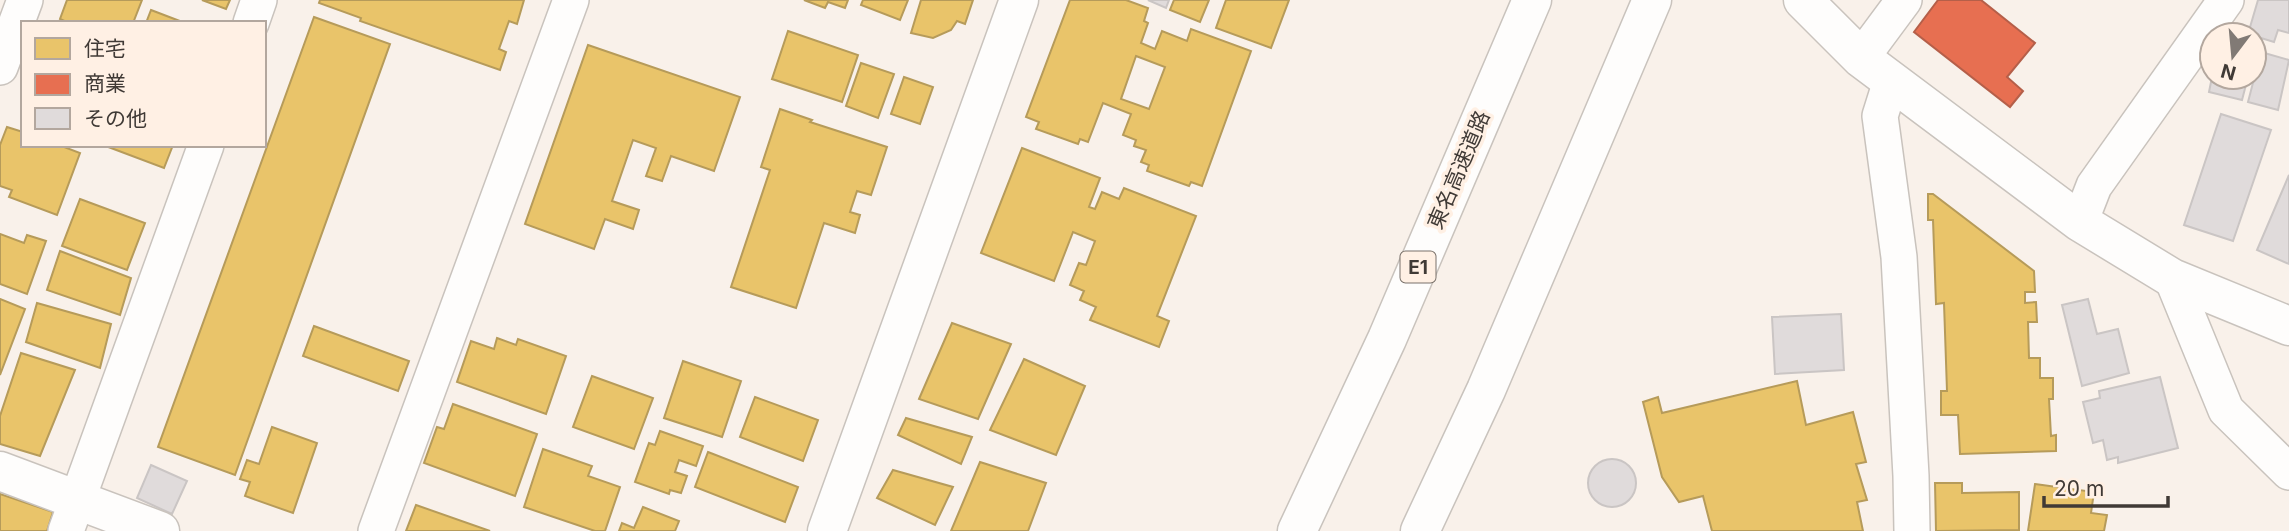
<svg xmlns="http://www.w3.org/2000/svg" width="2289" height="531" font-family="Inter,'Noto Sans JP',sans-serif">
	<rect width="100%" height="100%" fill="#f9f1ea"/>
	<g fill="#e9c46a" stroke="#b69b5a" stroke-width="2" fill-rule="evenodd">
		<path d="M67,0H142L133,23H69L60,19Z"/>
		<path d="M202,0H230L226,9Z"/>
		<path d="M320,0H524L517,24L509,21L499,49L506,52L500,70L360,21L361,18L319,3Z"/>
		<path d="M804,0H848L845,8L828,2L825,8Z"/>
		<path d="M863,0H908L900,20L861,5Z"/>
		<path d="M921,0H973L965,24L957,21L951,30L933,38L911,33Z"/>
		<path d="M1070,0H1126L1148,8L1144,21L1148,23L1141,43L1155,49L1162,31L1187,41L1191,29L1251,51L1202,186L1191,182L1189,186L1147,171L1149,165L1141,162L1146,150L1134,146L1136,140L1123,135L1131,114L1103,103L1088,142L1080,139L1078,144L1036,129L1039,122L1026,117ZM1136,56L1165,67L1149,109L1121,99Z"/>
		<path d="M1174,0H1209L1200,22L1170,10Z"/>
		<path d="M1226,0H1289L1271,48L1216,28Z"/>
		<path d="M151,10L185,23H146Z"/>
		<path d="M314,17L390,44L235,475L158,447Z"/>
		<path d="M788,31L858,55L842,102L772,79Z"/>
		<path d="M588,45L740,97L714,171L671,156L662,181L646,176L656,148L633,140L612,201L639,210L633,229L605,219L594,249L525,224Z"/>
		<path d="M861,63L894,74L878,118L846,106Z"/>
		<path d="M904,77L933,87L920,124L891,114Z"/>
		<path d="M780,109L812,120L810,122L887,147L871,195L857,191L850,212L860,215L855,233L824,223L796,308L731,287L770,170L761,167Z"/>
		<path d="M7,127L23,132V145H59L80,153L57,215L9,197L12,190L0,186V145Z"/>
		<path d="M103,145H173L164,168Z"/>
		<path d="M1022,148L1100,178L1089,207L1095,209L1102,192L1119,199L1124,188L1196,216L1157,316L1169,321L1159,347L1090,320L1096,307L1080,300L1084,291L1070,285L1079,263L1086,265L1095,241L1073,232L1054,281L981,253Z"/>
		<path d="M1928,194H1933L2034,271L2035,292H2025V303L2036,302L2037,322H2028L2029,358H2040V378H2053V399H2049L2051,436L2056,435V451L1960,454L1958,415H1941V391H1947L1944,303L1936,304L1933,220H1928Z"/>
		<path d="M80,199L145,223L127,270L62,246Z"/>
		<path d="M0,234L24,243L27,235L46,241L27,294L0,284Z"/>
		<path d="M60,251L131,278L120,315L47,290Z"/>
		<path d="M0,299L25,309L0,375Z"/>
		<path d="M37,303L111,324L100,368L26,342Z"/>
		<path d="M952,323L1011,344L978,419L919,399Z"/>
		<path d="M314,326L409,361L398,391L303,356Z"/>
		<path d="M497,338L516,345L518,339L566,356L546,414L457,382L471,341L494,349Z"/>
		<path d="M21,353L75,370L40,456L0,444V416Z"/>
		<path d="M1024,359L1085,386L1056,455L990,430Z"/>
		<path d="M683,361L741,381L722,437L664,418Z"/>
		<path d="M592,376L653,398L634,449L573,427Z"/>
		<path d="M1797,381L1806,425L1853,412L1866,462L1856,464L1867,500L1857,502L1863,531H1712L1703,496L1679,502L1662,477L1643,402L1658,397L1662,413Z"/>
		<path d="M755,397L818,420L803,461L740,437Z"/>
		<path d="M453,404L537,434L515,496L424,463L437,427L444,429Z"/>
		<path d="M906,418L972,437L961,464L898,435Z"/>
		<path d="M272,427L317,443L293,513L245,496L250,482L240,479L247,460L259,464Z"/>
		<path d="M660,431L703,446L696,466L679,460L675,472L687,476L681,493L670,490L669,494L635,482L649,443L655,445Z"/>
		<path d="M543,449L592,466L588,476L620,487L605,531H595L524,507Z"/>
		<path d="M708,452L798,487L785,522L695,487Z"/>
		<path d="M980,462L1046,483L1028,531H951Z"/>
		<path d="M893,470L953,487L935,525L877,498Z"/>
		<path d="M1935,483H1962V493L2019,492V530L1936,531Z"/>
		<path d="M2035,484L2094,492L2091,513L2107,515L2104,531H2028Z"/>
		<path d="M0,494L53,512L47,531H0Z"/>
		<path d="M416,505L490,531H406Z"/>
		<path d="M643,507L679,521L675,531H619L622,523L634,528Z"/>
	</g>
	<path fill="#e76f51" stroke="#b55f49" stroke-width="2" d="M1938,0H1981L2035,43L2007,77L2023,91L2010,107L1914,32Z"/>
	<g fill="#e0dbdb" stroke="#cac5c4" stroke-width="2">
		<path d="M1148,0H1169L1166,8Z"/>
		<path d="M2258,0H2289V33L2278,30L2274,42L2248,34Z"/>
		<path d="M2261,52L2289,60L2278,110L2248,102Z"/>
		<path d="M2212,77H2248L2242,100L2209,92Z"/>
		<path d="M2221,114L2271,130L2233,241L2184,225Z"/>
		<path d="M2289,175V264L2257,250Z"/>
		<path d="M2088,299L2097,334L2118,329L2129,373L2082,386L2062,305Z"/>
		<path d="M1841,314L1844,370L1775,374L1772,317Z"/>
		<path d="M2160,377L2178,448L2118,463V457L2107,460L2103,440L2093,443L2083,402L2100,398L2099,391Z"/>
		<circle cx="1612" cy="483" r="24"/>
		<path d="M151,465L187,481L172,514L137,498Z"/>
	</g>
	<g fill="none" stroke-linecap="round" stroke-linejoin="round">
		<defs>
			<g id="minor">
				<path d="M251,23L259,0"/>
				<path d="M1861,58L1904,0"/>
				<path d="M0,67L25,0"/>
				<path d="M1891,81L1880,116L1899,257L1911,476L1912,531"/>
				<path d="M2080,222L2094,186L2226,0"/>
				<path d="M2172,278L2226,410L2289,472"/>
				<path d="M66,531L206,145"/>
				<path d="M376,531L571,0"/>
			</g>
			<g id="tertiary">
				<path d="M1803,0L1861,58L2080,222L2172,278L2289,326"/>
				<path d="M0,471L160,531"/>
				<path d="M827,531L1019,0"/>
			</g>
			<g id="motorway">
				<path d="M1297,531L1387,339L1532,0"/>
				<path d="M1420,531L1486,390L1652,0"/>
			</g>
		</defs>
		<use href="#minor" stroke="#c9c3bd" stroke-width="38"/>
		<use href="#tertiary" stroke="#c9c3bd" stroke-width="41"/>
		<use href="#motorway" stroke="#c9c3bd" stroke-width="41"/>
		<use href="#minor" stroke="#fefdfc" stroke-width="35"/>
		<use href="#tertiary" stroke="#fefdfc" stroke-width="38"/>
		<use href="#motorway" stroke="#fefdfc" stroke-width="38"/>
	</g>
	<g text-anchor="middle" stroke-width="7" stroke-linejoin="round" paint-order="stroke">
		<rect fill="#fff0e4" stroke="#79716a" stroke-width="2" x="1400.5" y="251.5" width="35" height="31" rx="5"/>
		<g font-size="19" font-weight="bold" fill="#403a36">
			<text x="1418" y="274">E1</text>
		</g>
		<g font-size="21" fill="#403a36" stroke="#fff0e4">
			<text transform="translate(1459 170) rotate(-67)" y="7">東名高速道路</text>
		</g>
	</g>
	<rect x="21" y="21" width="245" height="126" fill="#fff0e4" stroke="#b3a79e" stroke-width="2"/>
	<rect x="35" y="38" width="35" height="21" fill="#e9c46a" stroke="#b3a79e" stroke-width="2"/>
	<text x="84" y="56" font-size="21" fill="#403a36">住宅</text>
	<rect x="35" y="74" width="35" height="21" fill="#e76f51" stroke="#b3a79e" stroke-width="2"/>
	<text x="84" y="91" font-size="21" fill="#403a36">商業</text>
	<rect x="35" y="108" width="35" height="21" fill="#e0dbdb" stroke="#b3a79e" stroke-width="2"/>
	<text x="84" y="126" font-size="21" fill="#403a36">その他</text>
	<g transform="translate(2233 56) rotate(196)"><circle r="33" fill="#fff0e4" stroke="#b3a79e" stroke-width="2"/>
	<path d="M0-5L12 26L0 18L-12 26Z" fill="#817a75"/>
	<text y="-10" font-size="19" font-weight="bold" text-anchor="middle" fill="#403a36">N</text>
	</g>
	<path d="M2044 496v10h124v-10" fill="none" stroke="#403a36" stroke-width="3.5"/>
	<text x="2054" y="496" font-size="21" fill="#403a36" stroke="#fff0e4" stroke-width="5" paint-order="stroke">20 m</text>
</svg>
